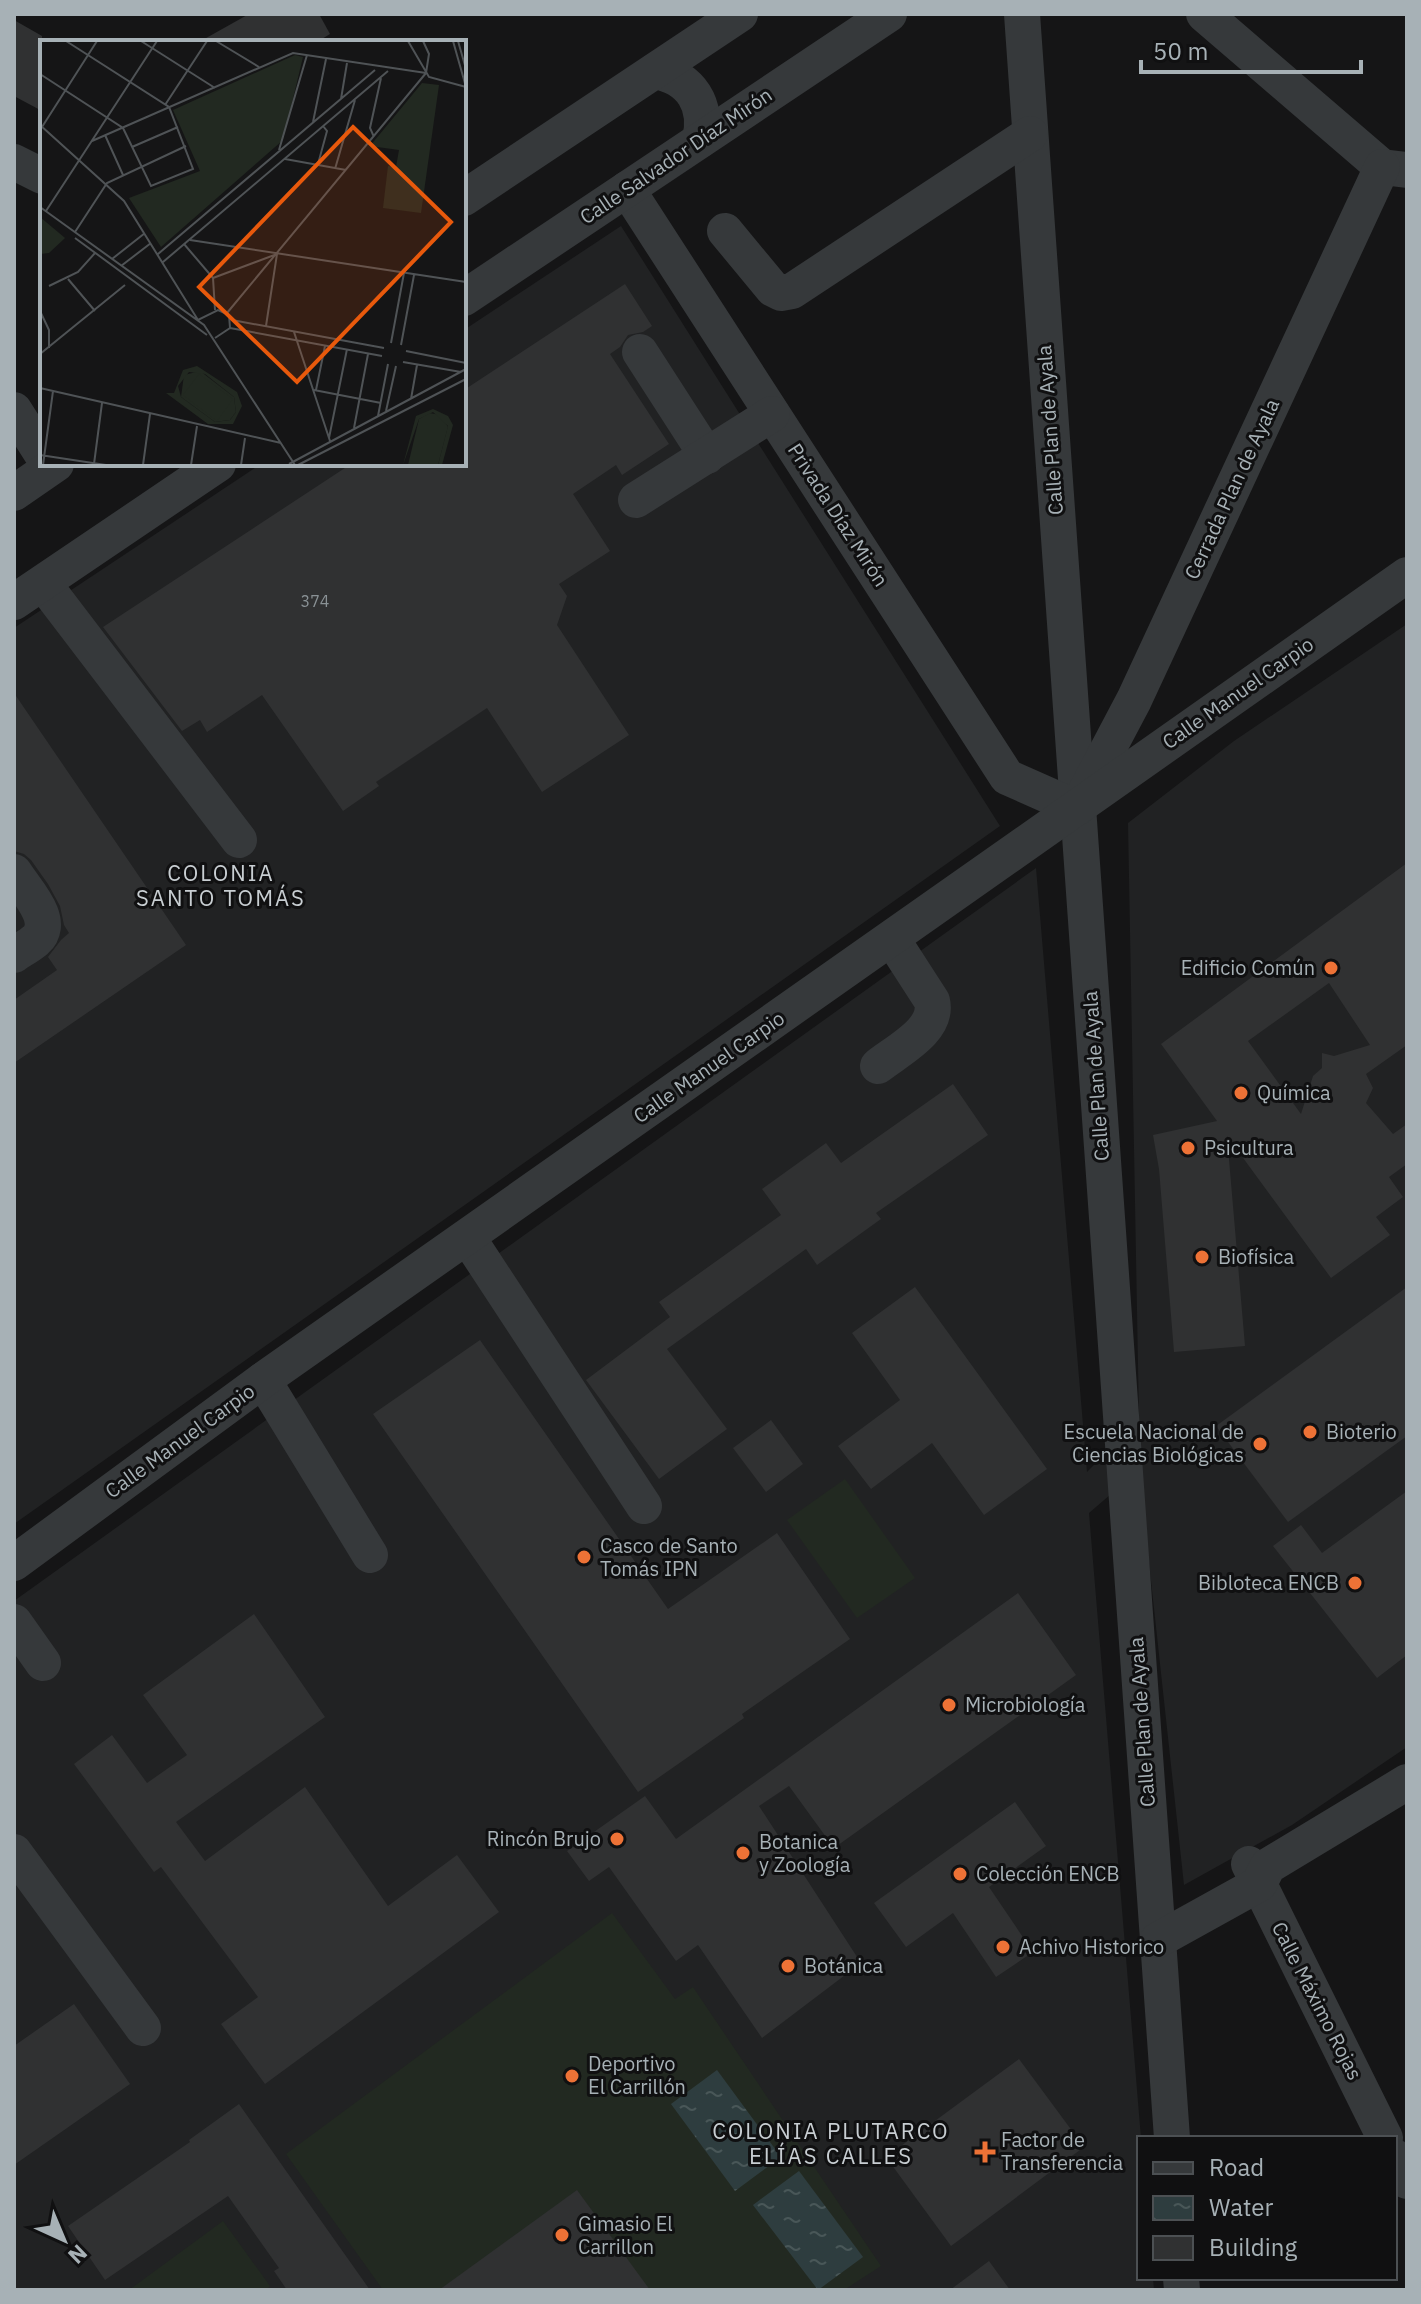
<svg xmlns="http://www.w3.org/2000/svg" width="1421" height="2304" font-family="'IBM Plex Sans',sans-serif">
	<defs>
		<pattern id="water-ripples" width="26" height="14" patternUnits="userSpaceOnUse" patternTransform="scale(2)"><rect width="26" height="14" fill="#2e3d3f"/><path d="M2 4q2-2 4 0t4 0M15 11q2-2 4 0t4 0" fill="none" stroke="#495758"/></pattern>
	</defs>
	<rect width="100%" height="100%" fill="#151516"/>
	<g fill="#212223">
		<path d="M621,226L1000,826L14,1524V628L261,464H464V330Z"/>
		<path d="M1407,624V1747L1292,1825L1184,1885L1139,1470L1089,1513L1141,2138H1139V2278H1153L1154,2290H14V1601L1036,868L1087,1472L1139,1419L1128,823L1234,741Z"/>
	</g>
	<g fill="#222921">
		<path d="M845,1479L915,1578L857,1618L787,1520Z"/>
		<path d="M612,1913L675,1999L693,1987L881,2266L844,2290H383L286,2154Z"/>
		<path d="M223,2221L270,2286L266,2290H129Z"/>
	</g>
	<g fill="url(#water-ripples)">
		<path d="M717,2070L781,2157L735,2191L671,2104Z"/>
		<path d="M799,2171L863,2257L818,2290L753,2205Z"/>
	</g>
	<g fill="#303132" fill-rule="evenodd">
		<path d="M249,14H319L330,34L317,42H199Z"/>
		<path d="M14,20L42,36V111L14,96Z"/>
		<path d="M625,284L652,326L643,332L628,335L620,347L610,354L669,444L622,475L616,465L573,494L610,551L559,584L567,596L557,625L629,735L542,792L487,708L376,782L379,786L343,811L262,695L207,732L200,720L182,731L103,627L351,464H464V390Z"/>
		<path d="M14,693L186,945L14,1063V1000L57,970L48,957L61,940L69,933L64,925L60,906L48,884L31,860L24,854L14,851Z"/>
		<path d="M1407,863V1045L1366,1074L1373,1088L1366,1103L1393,1134L1407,1124V1164L1389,1177L1403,1197L1376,1217L1390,1235L1331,1278L1227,1136L1245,1346L1174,1352L1159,1169L1153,1135L1217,1121L1161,1044ZM1329,983L1370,1045L1334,1056L1322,1053V1068L1313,1076L1301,1114L1248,1041Z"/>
		<path d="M953,1084L988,1135L876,1213L881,1219L817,1265L806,1249L667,1349L727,1429L659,1479L586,1380L670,1317L659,1302L781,1215L762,1189L826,1143L841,1163Z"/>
		<path d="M915,1287L1047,1469L984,1515L932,1443L871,1489L838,1446L900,1400L852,1333Z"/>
		<path d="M1407,1287V1436L1288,1522L1216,1426Z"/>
		<path d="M480,1340L668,1609L777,1533L850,1639L742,1714L744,1718L638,1792L373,1414Z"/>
		<path d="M771,1420L803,1464L766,1492L733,1448Z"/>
		<path d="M1407,1491V1655L1377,1678L1273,1546L1301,1525L1322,1553Z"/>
		<path d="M1018,1593L1076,1675L834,1848L789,1786L759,1806L861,1963L762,2038L698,1945L676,1961L609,1867L589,1881L567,1851L645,1796L676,1839Z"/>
		<path d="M254,1614L325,1717L176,1822L205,1861L305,1787L388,1906L457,1855L499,1912L265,2084L221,2024L258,1997L161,1867L154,1872L74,1764L112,1735L147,1783L187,1755L143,1695Z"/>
		<path d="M1015,1802L1046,1846L989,1887L1033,1952L996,1977L953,1913L906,1947L874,1903Z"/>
		<path d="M74,2004L130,2084L14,2165V2046Z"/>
		<path d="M1019,2059L1084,2147L951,2246L886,2157Z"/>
		<path d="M239,2104L324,2225L370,2290H287L274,2271L279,2268L228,2196L105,2280L68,2226L190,2142L189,2140Z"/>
		<path d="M577,2190L650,2290H439Z"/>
		<path d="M989,2261L1010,2290H950Z"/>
	</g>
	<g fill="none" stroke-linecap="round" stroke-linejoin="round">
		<g stroke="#36393b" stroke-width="36">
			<path d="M1022,14L1172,2138"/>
			<path d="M1204,14L1382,167L1407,170"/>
			<path d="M655,71C692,78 708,105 700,140"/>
			<path d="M14,162L42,176"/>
			<path d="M627,189L1007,777L1077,808L1134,700L1382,167"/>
			<path d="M464,198L740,14"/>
			<path d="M725,231L773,289L781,293L792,291L1030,134"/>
			<path d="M464,298L889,14"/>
			<path d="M640,352L707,456"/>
			<path d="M14,410L42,454"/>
			<path d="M14,493L56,464"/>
			<path d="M636,500L772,414"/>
			<path d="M43,583L239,840"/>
			<path d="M14,602L218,464"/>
			<path d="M14,872C25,890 57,921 36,940C29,946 21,950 14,955"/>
			<path d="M878,1066C898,1050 939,1030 932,1001L892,939"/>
			<path d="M468,1238L644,1506"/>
			<path d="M263,1380L370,1555"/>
			<path d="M14,1563L263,1380L1407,575"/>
			<path d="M14,1622L43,1663"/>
			<path d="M14,1852L143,2028"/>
			<path d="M1249,1864L1385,2138"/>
			<path d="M1158,1940L1259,1884L1268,1866L1407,1782"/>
			<path d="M1395,2157L1407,2181"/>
			<path d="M1181,2278L1182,2290"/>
		</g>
	</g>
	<g fill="#ed7236" stroke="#101011" stroke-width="3">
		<circle cx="1331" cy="968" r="8"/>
		<circle cx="1241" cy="1093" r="8"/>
		<circle cx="1188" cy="1148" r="8"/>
		<circle cx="1202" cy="1257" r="8"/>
		<circle cx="1310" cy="1432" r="8"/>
		<circle cx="1260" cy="1444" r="8"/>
		<circle cx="584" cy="1557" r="8"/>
		<circle cx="1355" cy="1583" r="8"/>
		<circle cx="949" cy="1705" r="8"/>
		<circle cx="617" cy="1839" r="8"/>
		<circle cx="743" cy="1853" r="8"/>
		<circle cx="960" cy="1874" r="8"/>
		<circle cx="1003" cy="1947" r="8"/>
		<circle cx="788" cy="1966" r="8"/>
		<circle cx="572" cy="2076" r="8"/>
		<path d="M981 2140h8v8h8v8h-8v8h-8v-8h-8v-8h8z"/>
		<circle cx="562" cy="2235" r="8"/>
	</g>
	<g text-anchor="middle" stroke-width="6" stroke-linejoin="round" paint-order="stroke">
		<g font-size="16" fill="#899195">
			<text x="315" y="607">374</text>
		</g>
		<g font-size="20" fill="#a7b1b6" stroke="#101011">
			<text transform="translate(676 156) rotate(-34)" y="7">Calle Salvador Díaz Mirón</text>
			<text transform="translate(1050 430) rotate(-94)" y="7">Calle Plan de Ayala</text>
			<text transform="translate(1232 489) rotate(-65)" y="7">Cerrada Plan de Ayala</text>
			<text transform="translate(838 515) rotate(57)" y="7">Privada Díaz Mirón</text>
			<text transform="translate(1238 693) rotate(-35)" y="7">Calle Manuel Carpio</text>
			<text transform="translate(709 1067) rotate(-35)" y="7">Calle Manuel Carpio</text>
			<text transform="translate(1096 1076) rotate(-94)" y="7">Calle Plan de Ayala</text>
			<text transform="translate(180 1441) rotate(-36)" y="7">Calle Manuel Carpio</text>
			<text transform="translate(1142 1722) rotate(-94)" y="7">Calle Plan de Ayala</text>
			<text transform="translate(1317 2001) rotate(63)" y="7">Calle Máximo Rojas</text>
		</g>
		<g font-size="20" fill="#a7b1b6" stroke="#101011" text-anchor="start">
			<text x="1315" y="975" text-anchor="end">Edificio Común</text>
			<text x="1257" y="1100">Química</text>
			<text x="1204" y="1155">Psicultura</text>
			<text x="1218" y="1264">Biofísica</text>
			<text x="1244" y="1439" text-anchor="end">Escuela Nacional de<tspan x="1244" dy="23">Ciencias Biológicas</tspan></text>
			<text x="1326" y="1439">Bioterio</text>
			<text x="600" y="1553">Casco de Santo<tspan x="600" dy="23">Tomás IPN</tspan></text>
			<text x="1339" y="1590" text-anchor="end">Bibloteca ENCB</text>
			<text x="965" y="1712">Microbiología</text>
			<text x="601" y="1846" text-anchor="end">Rincón Brujo</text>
			<text x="759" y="1849">Botanica<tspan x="759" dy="23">y Zoología</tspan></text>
			<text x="976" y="1881">Colección ENCB</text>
			<text x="1019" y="1954">Achivo Historico</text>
			<text x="804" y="1973">Botánica</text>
			<text x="588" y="2071">Deportivo<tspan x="588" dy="23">El Carrillón</tspan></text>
			<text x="1001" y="2147">Factor de<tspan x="1001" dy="23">Transferencia</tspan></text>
			<text x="578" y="2231">Gimasio El<tspan x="578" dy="23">Carrillon</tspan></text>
		</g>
		<g font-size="22" letter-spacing="2" fill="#c8ced2" stroke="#101011">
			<text x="221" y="881">COLONIA<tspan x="221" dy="25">SANTO TOMÁS</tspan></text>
			<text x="831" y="2139">COLONIA PLUTARCO<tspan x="831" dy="25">ELÍAS CALLES</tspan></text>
		</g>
	</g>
	<g transform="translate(40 40)">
		<rect width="426" height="426" fill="#151516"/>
		<path d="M160,331L194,357L196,372L190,380L175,382L141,357L144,335ZM389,373L401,375L408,387L398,425H368L379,379Z" fill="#222921"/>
		<path d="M0,177L25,198L9,213L0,214Z" fill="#222921"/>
		<path d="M255,15L263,17L243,100L121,207L89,158L160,131L133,70ZM382,43L399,45L381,173L343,168L348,126L356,127L359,110L330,106ZM157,326L197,352L202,366L193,384H168L126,353H134L143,330ZM149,332L165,334L194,357L196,372L190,380L175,382L141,357L138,346ZM159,334L193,359L177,381L143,355ZM393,369L408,376L413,385L402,425H398L408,386L393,372L379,379L363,425L376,376Z" fill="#222921" fill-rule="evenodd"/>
		<path fill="none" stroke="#4f5356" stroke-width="2" d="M101,1L175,48M176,1L219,27M368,1L389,37L426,47M383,1L389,14L386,33M413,1L426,47M418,1L426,29M0,34L83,88L111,146L153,129L129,67L26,1M301,59L307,23M125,65L167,1M273,82L286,19M0,85L84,161L158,280L178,270L189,275L190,288L175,298M2,87L57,1M65,95L83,135M334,97L330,88L341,38M52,101L253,13L386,33M92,107L138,87M239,110L267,15M245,119L306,130M278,124L287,91L283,86M295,129L315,60M0,167L164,285L255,425M6,171L117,1M35,192L67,143L146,106M35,198L167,295M150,200L426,242M144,204L173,238L175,270M118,214L335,30M72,219L105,193M123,222L348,31M81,226L111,203M173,238L237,214L226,286M28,239L55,271M9,246L38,232L55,213M0,271L9,290V308M187,273L386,33M192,280L344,308M190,288L342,316M254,292L290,401M351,303L364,233M361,305L374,235M366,311L426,323M0,314L85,245M363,322L421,332M0,348L241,403M274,350L341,363M276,350L285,306M371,359L377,325M346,371L356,326M338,376L348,324M314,388L328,314M289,398L307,309M0,415L66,425M54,424L62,363M249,424L426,329M3,425L13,351M103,425L110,374M151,425L157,386M201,425L205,398M258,425L426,339"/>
		<path fill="#e8590c" fill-opacity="0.15" stroke="#e8590c" stroke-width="4" d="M313,87L411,182L257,342L159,247Z"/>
		<rect width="426" height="426" fill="none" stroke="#a7b1b6" stroke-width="4"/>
	</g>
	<rect width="1421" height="2304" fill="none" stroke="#a7b1b6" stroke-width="32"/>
	<rect x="1137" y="2136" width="260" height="144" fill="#101011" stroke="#4c5053" stroke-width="2"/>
	<rect x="1153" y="2162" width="40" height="12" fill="#36393b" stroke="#4c5053" stroke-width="2"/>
	<text x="1209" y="2176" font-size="24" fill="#a7b1b6">Road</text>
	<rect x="1153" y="2196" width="40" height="24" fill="url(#water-ripples)" stroke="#4c5053" stroke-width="2"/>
	<text x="1209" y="2216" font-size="24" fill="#a7b1b6">Water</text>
	<rect x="1153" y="2236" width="40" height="24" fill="#303132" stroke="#4c5053" stroke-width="2"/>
	<text x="1209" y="2256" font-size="24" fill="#a7b1b6">Building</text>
	<g transform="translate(64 2240) rotate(136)" stroke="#101011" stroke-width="6" paint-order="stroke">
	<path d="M0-6L14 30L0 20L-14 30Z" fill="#a7b1b6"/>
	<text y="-12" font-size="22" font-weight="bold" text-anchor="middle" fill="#a7b1b6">N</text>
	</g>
	<path d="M1141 60v12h220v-12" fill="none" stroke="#a7b1b6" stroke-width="4"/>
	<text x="1153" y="60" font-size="24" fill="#a7b1b6" stroke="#101011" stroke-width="6" paint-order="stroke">50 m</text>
</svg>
